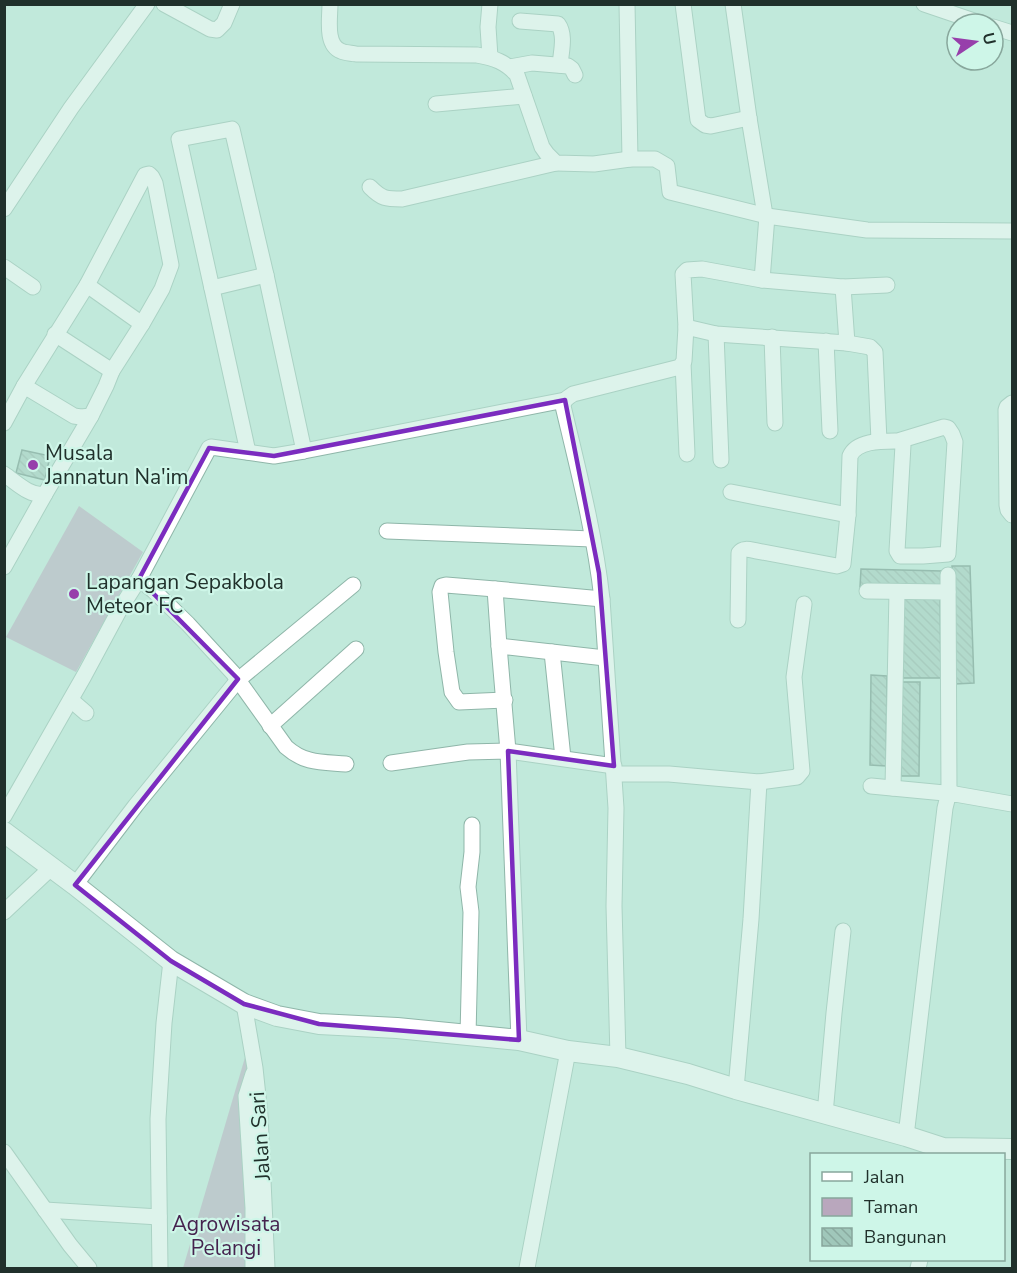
<svg xmlns="http://www.w3.org/2000/svg" width="1017" height="1273" font-family="'Nunito Sans',sans-serif">
	<defs>
		<pattern id="building-back-hatch" width="6" height="6" patternUnits="userSpaceOnUse" patternTransform="scale(1.5)"><rect width="6" height="6" fill="#a0c7ba"/><path d="M-1 5l2 2M0 0l6 6M5-1l2 2" fill="none" stroke="#8aaba0"/></pattern>
	</defs>
	<rect width="100%" height="100%" fill="#c1e9db"/>
	<g fill="#b9a7bd">
		<path d="M79,506L143,552L76,672L6,637Z"/>
		<path d="M246,1054L264,1268H183Z"/>
	</g>
	<g fill="url(#building-back-hatch)" stroke="#63887c" stroke-width="1.5">
		<path d="M22,450L50,456L45,480L16,473Z"/>
		<path d="M952,566H970L974,683L955,684Z"/>
		<path d="M861,569L942,571V589L860,587Z"/>
		<path d="M902,597H940L941,678H903Z"/>
		<path d="M871,675L887,676L886,766L870,765Z"/>
		<path d="M902,682H920L919,776H901Z"/>
	</g>
	<g fill="none" stroke-linecap="round" stroke-linejoin="round">
		<defs>
			<g id="minor">
				<path d="M164,4L210,29L217,30L224,23L232,4"/>
				<path d="M330,4C330,18 325,45 341,51C345,53 351,53 356,54L477,55C494,58 506,62 517,75L542,147L547,154L556,163L594,164L630,159H655L667,166L670,192L767,216L867,230L1012,231"/>
				<path d="M627,4L630,159"/>
				<path d="M683,4L698,120L705,125L711,126L749,118"/>
				<path d="M733,4L749,118L765,215"/>
				<path d="M924,4L983,24"/>
				<path d="M520,21L558,24C566,35 561,52 560,65"/>
				<path d="M993,27L1012,33"/>
				<path d="M490,57L488,27L490,4"/>
				<path d="M510,67L532,63L568,66L572,69L575,75"/>
				<path d="M436,104L524,96"/>
				<path d="M370,187C382,199 386,199 402,199L556,163"/>
				<path d="M4,209L71,108L147,4"/>
				<path d="M4,267L33,287"/>
				<path d="M762,280L767,216"/>
				<path d="M843,287L887,285"/>
				<path d="M212,288L266,275"/>
				<path d="M686,327L716,334L847,343L870,347L875,352L879,441"/>
				<path d="M55,334L112,371L142,324L87,285"/>
				<path d="M716,334L721,460"/>
				<path d="M772,337L775,423"/>
				<path d="M826,341L830,431"/>
				<path d="M683,363L687,454"/>
				<path d="M24,386L74,416L81,417L91,416L106,386L112,371"/>
				<path d="M1012,403L1007,407L1006,410L1007,505L1008,510L1012,515"/>
				<path d="M4,423L24,386L87,285L145,175L149,174L152,177L155,183L171,265L162,289L142,324"/>
				<path d="M248,452L179,139L232,129L266,275L304,451"/>
				<path d="M4,474C16,482 30,497 45,494L91,416"/>
				<path d="M731,492L848,515"/>
				<path d="M387,531L592,539"/>
				<path d="M4,567L45,494"/>
				<path d="M948,575L949,793"/>
				<path d="M139,579L209,448L211,447L274,456L304,451L565,400"/>
				<path d="M495,589L602,599"/>
				<path d="M867,591L948,592"/>
				<path d="M738,620L739,553C743,547 751,550 757,551L837,566L843,564L848,515L850,456C857,440 883,441 898,441L903,445L897,551L900,556H923L948,554L955,442L952,434L948,428L944,427L898,441"/>
				<path d="M499,646L495,589L446,585L442,586L440,592L446,652L452,692L459,702L505,700"/>
				<path d="M552,652L563,758"/>
				<path d="M71,700L86,713"/>
				<path d="M270,726L356,649"/>
				<path d="M391,763L468,752L508,751L614,766"/>
				<path d="M615,774H669L759,782L751,919L736,1089"/>
				<path d="M759,782L797,777L802,771L794,677L804,604"/>
				<path d="M871,786L955,794"/>
				<path d="M893,788L897,592"/>
				<path d="M4,816L84,676L120,609L139,579L154,591L188,624L233,673L286,747C305,764 322,762 346,764"/>
				<path d="M75,885L136,805L238,680L353,585"/>
				<path d="M4,912L52,867"/>
				<path d="M244,1004L255,1068L260,1115L267,1268"/>
				<path d="M468,1035L471,912L468,887L472,852V825"/>
				<path d="M519,1040L508,751L499,646L605,658"/>
				<path d="M618,1057L614,906L616,808L602,599C595,535 578,469 563,406C564,400 567,398 573,394L680,367L684,361L686,327L683,274L687,270L702,269L762,280L843,287L847,343"/>
				<path d="M825,1114L834,1013L843,931"/>
				<path d="M906,1136L945,808L948,796L955,794L1012,804"/>
				<path d="M4,1152L70,1245L89,1268"/>
				<path d="M45,1210L159,1217"/>
				<path d="M160,1268L158,1119L164,1023L171,961"/>
				<path d="M253,1268V1208L246,1096L253,1074"/>
				<path d="M527,1268L568,1051"/>
				<path d="M918,1268L920,1260"/>
			</g>
			<path id="major" d="M4,832L75,885L171,961L244,1004L277,1016L319,1024L397,1028L519,1040L568,1051L618,1057L688,1074L736,1089L906,1136L943,1148L1012,1149"/>
		</defs>
		<use href="#minor" stroke="#8fb6a9" stroke-width="17"/>
		<use href="#major" stroke="#8fb6a9" stroke-width="22"/>
		<use href="#minor" stroke="#fff" stroke-width="15"/>
		<use href="#major" stroke="#fff" stroke-width="20"/>
	</g>
	<path d="M0 0H1017V1273H0ZM565,400L599,573L614,766L508,751L519,1040L319,1024L244,1004L171,961L75,885L238,679L139,579L209,448L274,456Z" fill="#c1e9db" fill-opacity=".55" fill-rule="evenodd"/>
	<path fill="none" stroke="#7b2cbf" stroke-width="4.5" stroke-linejoin="round" d="M565,400L599,573L614,766L508,751L519,1040L319,1024L244,1004L171,961L75,885L238,679L139,579L209,448L274,456Z"/>
	<g fill="#973fab" stroke="#cef6e8" stroke-width="2">
		<circle cx="33" cy="465" r="6"/>
		<circle cx="74" cy="594" r="6"/>
	</g>
	<g text-anchor="middle" stroke-width="4.5" stroke-linejoin="round" paint-order="stroke">
		<g font-size="21" fill="#20302b" stroke="#cef6e8" text-anchor="start">
			<text x="45" y="460">Musala<tspan x="45" dy="24">Jannatun Na'im</tspan></text>
			<text x="86" y="589">Lapangan Sepakbola<tspan x="86" dy="24">Meteor FC</tspan></text>
		</g>
		<g font-size="21" fill="#20302b" stroke="#cef6e8">
			<text transform="translate(260 1136) rotate(-94)" y="7">Jalan Sari</text>
		</g>
		<g font-size="21" fill="#46234f" stroke="#cef6e8">
			<text x="226" y="1231">Agrowisata<tspan x="226" dy="24">Pelangi</tspan></text>
		</g>
	</g>
	<rect width="1017" height="1273" fill="none" stroke="#20302b" stroke-width="12"/>
	<rect x="810" y="1153" width="195" height="108" fill="#cef6e8" stroke="#88a79c" stroke-width="1.5"/>
	<rect x="822" y="1172" width="30" height="9" fill="#ffffff" stroke="#88a79c" stroke-width="1.5"/>
	<text x="864" y="1183" font-size="18" fill="#20302b">Jalan</text>
	<rect x="822" y="1198" width="30" height="18" fill="#b9a7bd" stroke="#88a79c" stroke-width="1.5"/>
	<text x="864" y="1213" font-size="18" fill="#20302b">Taman</text>
	<rect x="822" y="1228" width="30" height="18" fill="url(#building-back-hatch)" stroke="#88a79c" stroke-width="1.5"/>
	<text x="864" y="1243" font-size="18" fill="#20302b">Bangunan</text>
	<g transform="translate(975 42) rotate(77)"><circle r="28" fill="#cef6e8" stroke="#88a79c" stroke-width="1.5"/>
	<path d="M0-4.5L10 22L0 15L-10 22Z" fill="#973fab"/>
	<text y="-9" font-size="16" font-weight="bold" text-anchor="middle" fill="#20302b">U</text>
	</g>
</svg>
